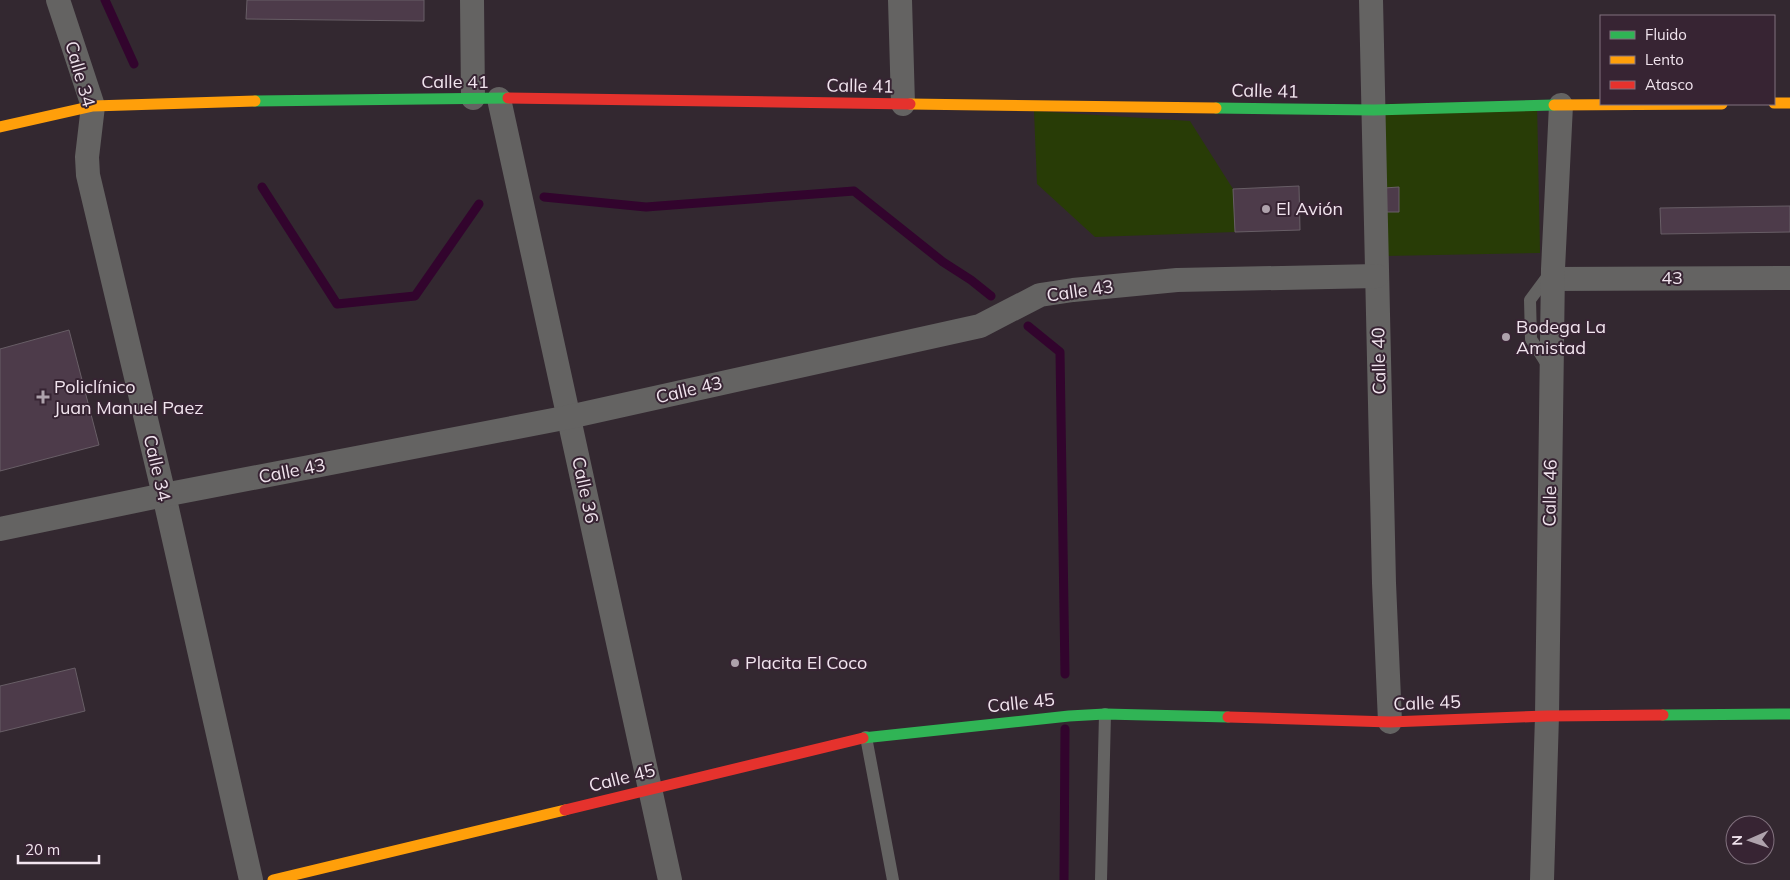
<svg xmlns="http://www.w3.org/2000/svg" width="1790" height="880" font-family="Mulish,sans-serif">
	<rect width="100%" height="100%" fill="#332830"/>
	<g fill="#283c06">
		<path d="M1537,101L1540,253L1385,256L1382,104Z"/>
		<path d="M1034,111L1190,121L1233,189L1235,232L1095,237L1037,184Z"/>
	</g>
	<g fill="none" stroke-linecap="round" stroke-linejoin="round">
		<g stroke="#32042d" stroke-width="9">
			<path d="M105,0L134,64"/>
			<path d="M262,187L337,304L415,296L479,204"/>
			<path d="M544,197L646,207L854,191L943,262L971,280L991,296"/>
			<path d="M1028,326L1060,352L1065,674"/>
			<path d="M1064,880L1065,729"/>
		</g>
	</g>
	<g fill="#4d3b4a" stroke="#685e66">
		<path d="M247,0H424V21L246,19Z"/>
		<path d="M1299,186L1300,230L1235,232L1233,189Z"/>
		<path d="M1399,187V212H1384V188Z"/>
		<path d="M1790,206V232L1661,234L1660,208Z"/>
		<path d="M69,330L99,445L0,471V349Z"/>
		<path d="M75,668L85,711L0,732V686Z"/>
	</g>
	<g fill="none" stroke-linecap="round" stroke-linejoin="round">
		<g stroke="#646362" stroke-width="12">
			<path d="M1548,366L1531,339L1530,300L1550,273"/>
			<path d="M866,737L893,880"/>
			<path d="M1101,880L1105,714"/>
		</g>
		<g stroke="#646362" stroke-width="24">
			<path d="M58,0L93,106L87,157L88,175L164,495L251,880"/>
			<path d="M472,0L473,98"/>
			<path d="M900,0L903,104"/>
			<path d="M1371,0L1384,583L1390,722"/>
			<path d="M499,99L670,880"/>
			<path d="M1553,279L1790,278"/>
			<path d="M0,529L164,495L569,417L980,326L1040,295L1073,290L1177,280L1377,276"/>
			<path d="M1542,880L1547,716L1553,269L1561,105"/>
		</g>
		<g stroke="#30b455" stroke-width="11">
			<path d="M255,101L508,98"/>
			<path d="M1216,108L1374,110L1554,105"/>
			<path d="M1663,715L1790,714"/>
			<path d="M863,738L1069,716L1105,714L1228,717"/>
		</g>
		<g stroke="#ff9f0a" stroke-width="11">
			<path d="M1774,103H1790"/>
			<path d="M910,104L1216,108"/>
			<path d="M1554,105L1722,104"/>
			<path d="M0,127L93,106L255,101"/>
			<path d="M273,880L565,810"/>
		</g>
		<g stroke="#e5322d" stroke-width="11">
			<path d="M508,98L910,104"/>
			<path d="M1228,717L1390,722L1547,716L1663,715"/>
			<path d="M565,810L863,738"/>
		</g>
	</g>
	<g fill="#aea2ac" stroke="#372433" stroke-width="2">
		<circle cx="1266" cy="209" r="5"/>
		<circle cx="1506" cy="337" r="5"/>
		<path d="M40.5 389.5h5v5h5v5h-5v5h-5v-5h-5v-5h5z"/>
		<circle cx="735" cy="663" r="5"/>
	</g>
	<g text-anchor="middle" stroke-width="4" stroke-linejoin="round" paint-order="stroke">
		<g font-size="18" fill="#f1e4ee" stroke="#372433">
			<text transform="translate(80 74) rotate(74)" y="6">Calle 34</text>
			<text x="455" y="88">Calle 41</text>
			<text transform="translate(860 86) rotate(1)" y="6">Calle 41</text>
			<text transform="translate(1265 91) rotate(1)" y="6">Calle 41</text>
			<text x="1672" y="284">43</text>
			<text transform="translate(1080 291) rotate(-8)" y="6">Calle 43</text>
			<text transform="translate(1379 361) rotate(-91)" y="6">Calle 40</text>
			<text transform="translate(689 390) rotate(-13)" y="6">Calle 43</text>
			<text transform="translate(157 468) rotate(77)" y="6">Calle 34</text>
			<text transform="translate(292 471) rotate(-11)" y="6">Calle 43</text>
			<text transform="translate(585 490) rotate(78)" y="6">Calle 36</text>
			<text transform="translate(1550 493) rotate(-89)" y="6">Calle 46</text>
			<text transform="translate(1021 703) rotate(-6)" y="6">Calle 45</text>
			<text transform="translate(1427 703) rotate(-2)" y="6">Calle 45</text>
			<text transform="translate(622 778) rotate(-14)" y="6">Calle 45</text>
		</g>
		<g font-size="18" fill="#f1e4ee" stroke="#372433" text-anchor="start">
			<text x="1276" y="215">El Avión</text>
			<text x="1516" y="333">Bodega La<tspan x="1516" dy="21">Amistad</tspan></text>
			<text x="54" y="393">Policlínico<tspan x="54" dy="21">Juan Manuel Paez</tspan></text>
			<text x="745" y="669">Placita El Coco</text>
		</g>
	</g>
	<rect x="1600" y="15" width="175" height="90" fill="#372433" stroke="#81717e"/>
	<rect x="1610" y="31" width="25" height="8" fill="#30b455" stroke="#81717e"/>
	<text x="1645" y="40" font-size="15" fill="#f1e4ee">Fluido</text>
	<rect x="1610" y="56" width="25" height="8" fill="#ff9f0a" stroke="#81717e"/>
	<text x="1645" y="65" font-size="15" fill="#f1e4ee">Lento</text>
	<rect x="1610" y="81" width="25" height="8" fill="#e5322d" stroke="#81717e"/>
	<text x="1645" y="90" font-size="15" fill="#f1e4ee">Atasco</text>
	<g transform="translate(1750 840) rotate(268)"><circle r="24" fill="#372433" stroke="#81717e"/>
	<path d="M0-4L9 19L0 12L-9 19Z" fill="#aea2ac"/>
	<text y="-8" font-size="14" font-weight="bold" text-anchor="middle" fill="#f1e4ee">N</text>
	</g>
	<path d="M18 855v8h81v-8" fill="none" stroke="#f1e4ee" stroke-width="2.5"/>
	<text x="25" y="855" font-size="15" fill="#f1e4ee" stroke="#372433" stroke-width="4" paint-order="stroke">20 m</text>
</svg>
